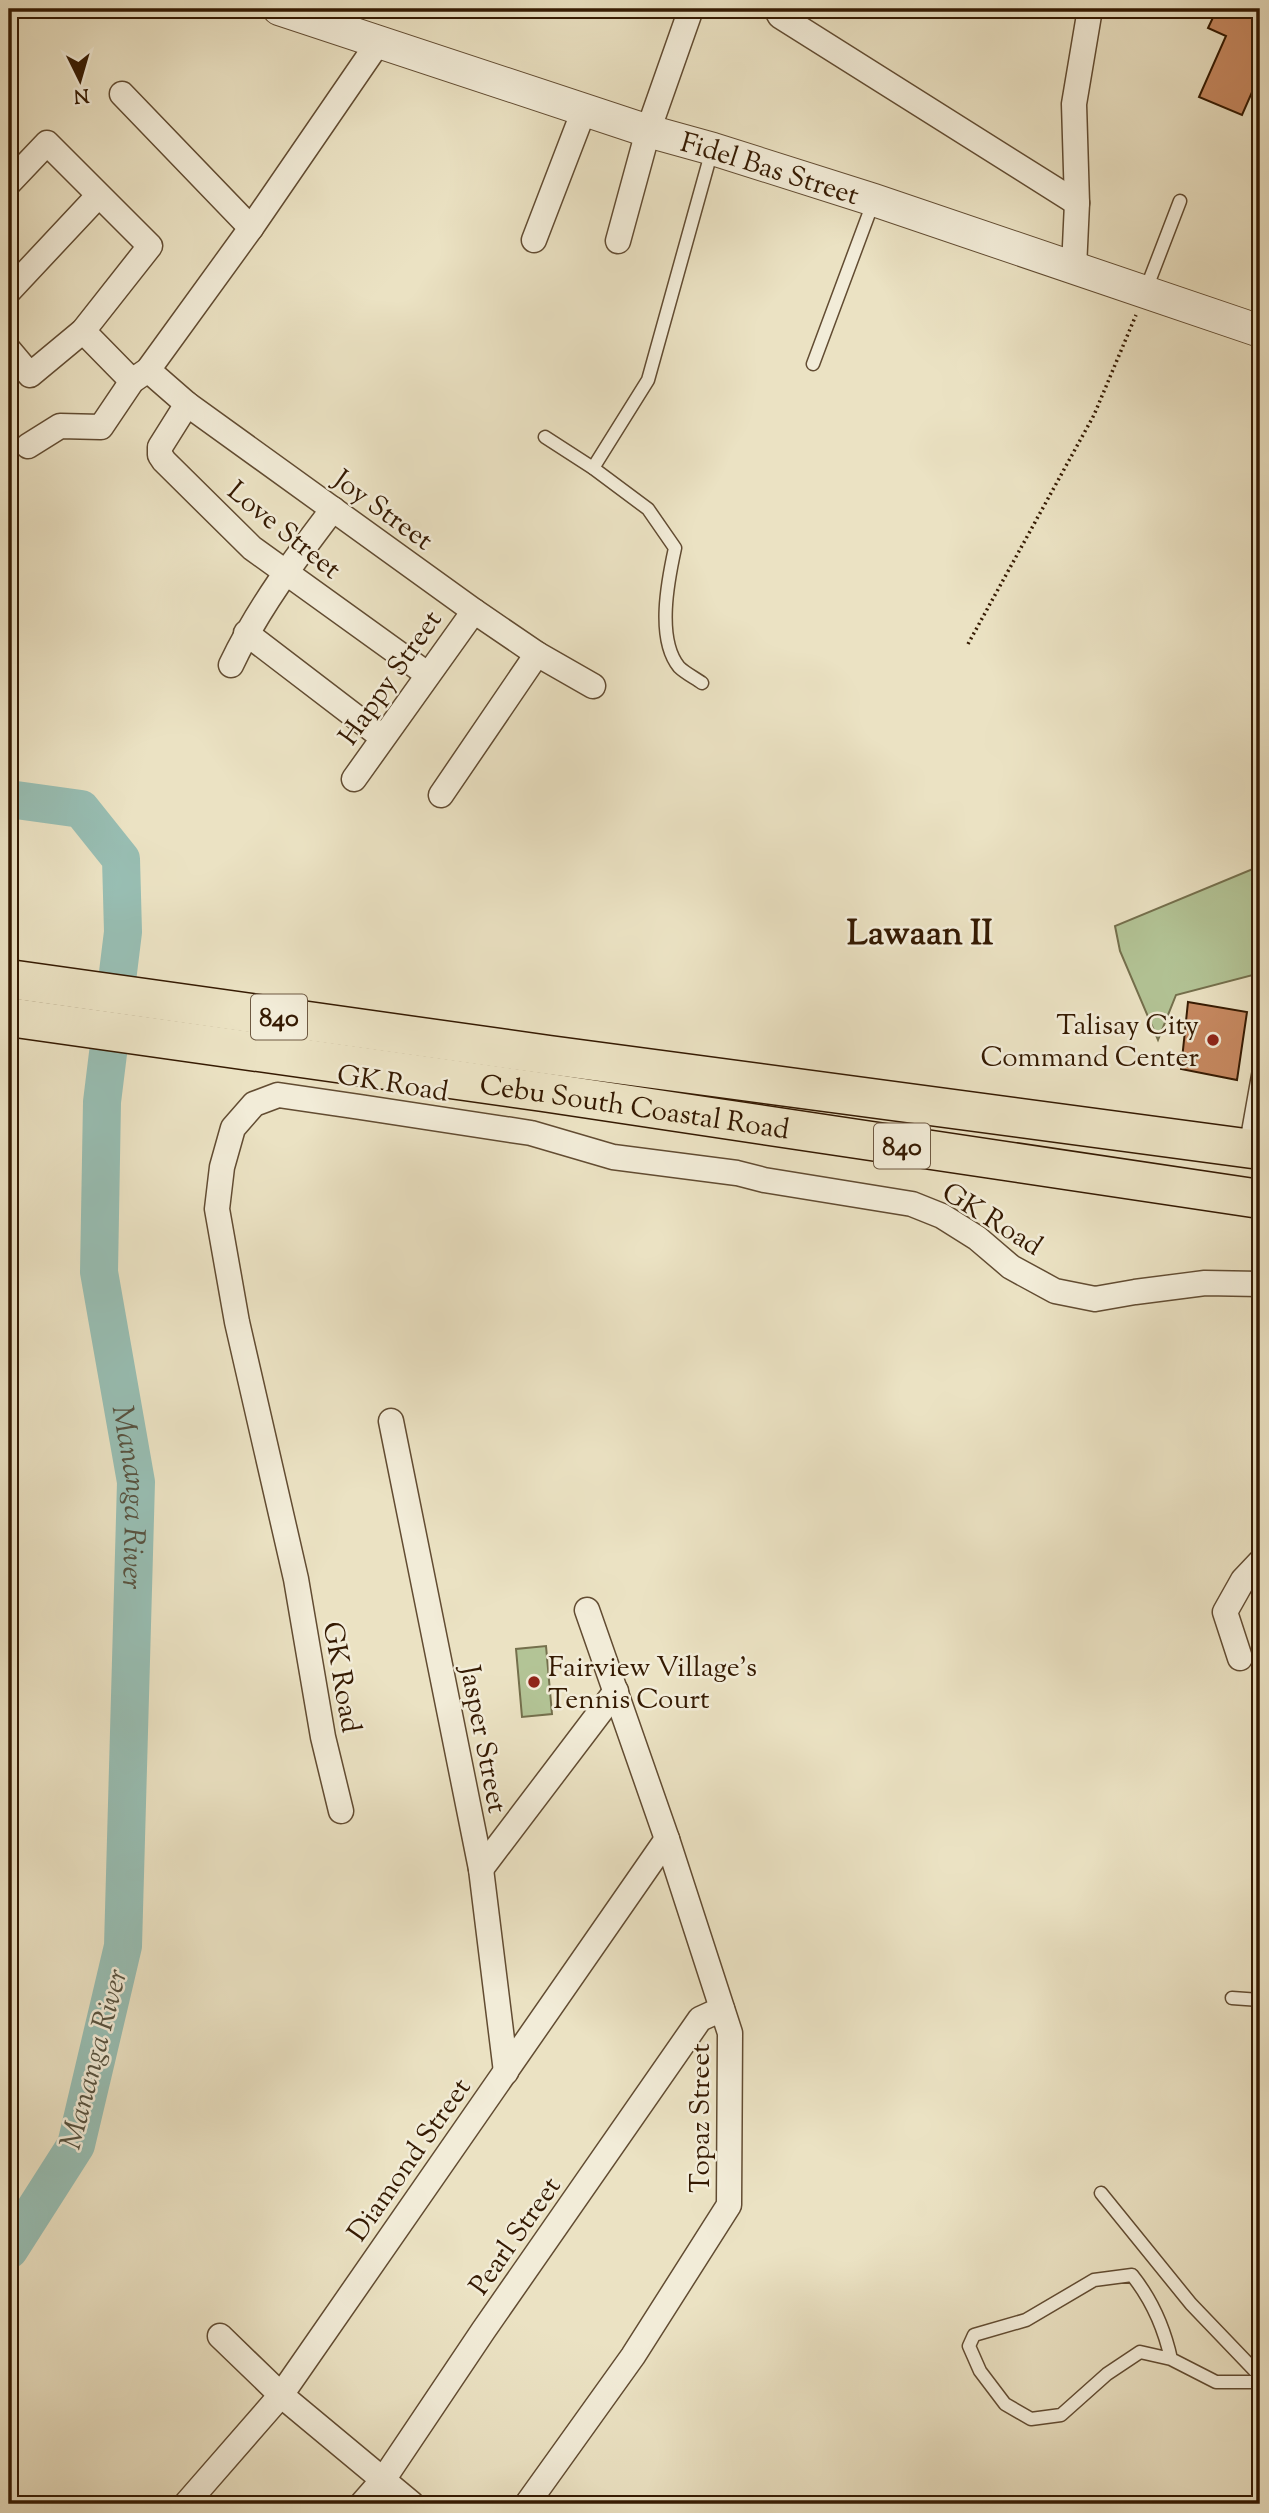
<svg xmlns="http://www.w3.org/2000/svg" width="1269" height="2513" font-family="'Sorts Mill Goudy',serif">
	<rect width="100%" height="100%" fill="#ebe2c3"/>
	<filter id="stains"><feTurbulence type="fractalNoise" baseFrequency=".00286" numOctaves="4"/><feColorMatrix values="0 0 0 0 .2 0 0 0 0 .09 0 0 0 0 .02 0 0 0 .5 -.17"/></filter>
	<radialGradient id="worn" r=".72"><stop offset=".6" stop-color="#630" stop-opacity="0"/><stop offset="1" stop-color="#630" stop-opacity=".3"/></radialGradient>
	<g fill="#b3c496" stroke="#746f4c" stroke-width="2">
		<path d="M1260,866V945L1253,975L1176,995L1158,1040L1120,951L1115,926Z"/>
		<path d="M546,1646L552,1714L522,1717L516,1649Z"/>
	</g>
	<g fill="none" stroke-linecap="round" stroke-linejoin="round">
		<path stroke="#98beb3" stroke-width="38" id="s1" d="M9,799L81,809L121,859L123,932L102,1102L99,1272L136,1482L123,1946L76,2145L9,2250"/>
	</g>
	<g fill="#c78961" stroke="#351a02" stroke-width="2">
		<path d="M1217,9H1260V74L1242,115L1199,97L1226,36L1208,28Z"/>
		<path d="M1188,1002L1247,1012L1237,1080L1181,1069Z"/>
	</g>
	<g fill="none" stroke-linecap="round" stroke-linejoin="round">
		<defs>
			<g id="service">
				<path d="M1145,292L1180,201"/>
				<path d="M813,364L874,200"/>
				<path d="M545,437L593,468L648,509L675,548C668,580 656,639 679,667C685,673 695,678 702,683"/>
				<path d="M593,468L648,380L712,150"/>
				<path d="M1246,1143L1260,1064"/>
				<path d="M1232,1998L1260,2000"/>
				<path d="M1101,2193L1191,2304L1260,2376"/>
				<path d="M1171,2359C1164,2327 1152,2300 1132,2275L1094,2280L1026,2320L974,2335L969,2346L980,2371L1005,2404L1031,2419L1061,2415L1107,2374L1140,2352L1171,2359L1216,2382H1260"/>
			</g>
			<g id="minor">
				<path d="M776,9L780,16L1077,203"/>
				<path d="M122,94L251,228"/>
				<path d="M9,183L47,143L150,246L83,331L30,375L9,350"/>
				<path d="M534,240L584,110"/>
				<path d="M618,241L648,131L691,9"/>
				<path d="M1074,268L1077,203L1074,104L1090,9"/>
				<path d="M9,291L98,196"/>
				<path d="M83,331L132,381"/>
				<path d="M148,370L187,404L474,611L537,654L593,686"/>
				<path d="M187,404L160,447V455L164,461L252,548L427,674"/>
				<path d="M28,446L60,426L101,427L132,381L148,370L251,228L378,43"/>
				<path d="M246,633L382,737"/>
				<path d="M231,665C258,608 295,559 333,509"/>
				<path d="M354,779L474,611"/>
				<path d="M441,795L537,654"/>
				<path d="M391,1421L481,1869L506,2072"/>
				<path d="M1240,1658L1225,1612L1243,1580L1260,1562"/>
				<path d="M341,1811L323,1737L296,1579L237,1322L217,1209L222,1167L233,1128L254,1104L278,1095L360,1107L531,1133L613,1157L737,1173L764,1180L912,1204L942,1216L977,1238L1011,1267L1055,1291L1095,1299L1135,1292L1205,1283L1260,1284"/>
				<path d="M481,1869L616,1691"/>
				<path d="M220,2336L281,2395L412,2504"/>
				<path d="M186,2504L281,2395L667,1839"/>
				<path d="M362,2504L383,2480L483,2331L700,2019L722,2009"/>
				<path d="M527,2504L633,2356L729,2205L730,2033L667,1839L587,1610"/>
			</g>
			<g id="tertiary">
				<path id="s2" d="M279,9L648,131L713,149L874,200L1260,331"/>
			</g>
			<g id="trunk">
				<path d="M9,979L549,1055L1260,1150"/>
				<path id="s3" d="M9,1017L543,1092L1260,1199"/>
			</g>
		</defs>
		<use href="#service" stroke="#624c32" stroke-width="15"/>
		<use href="#minor" stroke="#624c32" stroke-width="27"/>
		<use href="#tertiary" stroke="#624c32" stroke-width="34"/>
		<use href="#trunk" stroke="#351a02" stroke-width="41"/>
		<path stroke="#351a02" stroke-width="3.5" stroke-dasharray="2 3.5" stroke-linecap="butt" d="M968,644L1094,415L1136,315"/>
		<use href="#service" stroke="#f2ecd8" stroke-width="12"/>
		<use href="#minor" stroke="#f2ecd8" stroke-width="24"/>
		<use href="#tertiary" stroke="#f2ecd8" stroke-width="32"/>
		<use href="#trunk" stroke="#ebe2c3" stroke-width="38"/>
	</g>
	<g fill="#8f2418" stroke="#f2ecd8" stroke-width="2.5">
		<circle cx="1213" cy="1040" r="7"/>
		<circle cx="534" cy="1682" r="7"/>
	</g>
	<g text-anchor="middle" stroke-width="5" stroke-linejoin="round" paint-order="stroke">
		<g fill="#f2ecd8" stroke="#6e5942" stroke-width="2">
			<rect x="251" y="994.5" width="56" height="45" rx="5"/>
			<rect x="874" y="1123.5" width="56" height="45" rx="5"/>
		</g>
		<g font-size="26" font-weight="bold" fill="#351a02">
			<text x="279" y="1026">840</text>
			<text x="902" y="1155">840</text>
		</g>
		<g font-size="28" fill="#351a02" stroke="#f2ecd8">
			<text dy="10" stroke="none"><textPath href="#s2" startOffset="516">Fidel Bas Street</textPath></text>
			<text transform="translate(384 509) rotate(36)" y="10">Joy Street</text>
			<text transform="translate(285 529) rotate(39)" y="10">Love Street</text>
			<text transform="translate(389 677) rotate(-55)" y="10">Happy Street</text>
			<text transform="translate(393 1082) rotate(9)" y="10">GK Road</text>
			<text dy="10" stroke="none"><textPath href="#s3" startOffset="632">Cebu South Coastal Road</textPath></text>
			<text transform="translate(993 1218) rotate(32)" y="10">GK Road</text>
			<text transform="translate(343 1677) rotate(80)" y="10">GK Road</text>
			<text transform="translate(485 1739) rotate(79)" y="10">Jasper Street</text>
			<text transform="translate(699 2118) rotate(-90)" y="10">Topaz Street</text>
			<text transform="translate(408 2159) rotate(-55)" y="10">Diamond Street</text>
			<text transform="translate(514 2235) rotate(-55)" y="10">Pearl Street</text>
		</g>
		<g font-size="28" fill="#351a02" stroke="#f2ecd8" text-anchor="end">
			<text x="1199" y="1034">Talisay City<tspan x="1199" dy="32">Command Center</tspan></text>
			<text x="548" y="1676" text-anchor="start">Fairview Village's<tspan x="548" dy="32">Tennis Court</tspan></text>
		</g>
		<g font-size="30" font-style="italic" fill="#585340" stroke="#f2ecd8">
			<text dy="10" stroke="none"><textPath href="#s1" startOffset="779">Mananga River</textPath></text>
			<text transform="translate(93 2059) rotate(-75)" y="10">Mananga River</text>
		</g>
		<g font-size="35" font-weight="bold" fill="#351a02" stroke="#f2ecd8">
			<text x="920" y="944">Lawaan II</text>
		</g>
	</g>
	<rect width="1269" height="2513" fill="none" stroke="#ebe2c3" stroke-width="35"/>
	<rect x="10" y="10" width="1248" height="2492" fill="none" stroke="#351a02" stroke-width="3.5"/>
	<rect x="18" y="18" width="1234" height="2478" fill="none" stroke="#351a02" stroke-width="2"/>
	<g transform="translate(80 80) rotate(175)" stroke="#f2ecd8" stroke-width="5" paint-order="stroke">
	<path d="M0-5L12 26L0 18L-12 26Z" fill="#351a02"/>
	<text y="-10" font-size="19" font-weight="bold" text-anchor="middle" fill="#351a02">N</text>
	</g>
	<rect width="100%" height="100%" filter="url(#stains)"/>
	<rect width="100%" height="100%" fill="url(#worn)"/>
</svg>
